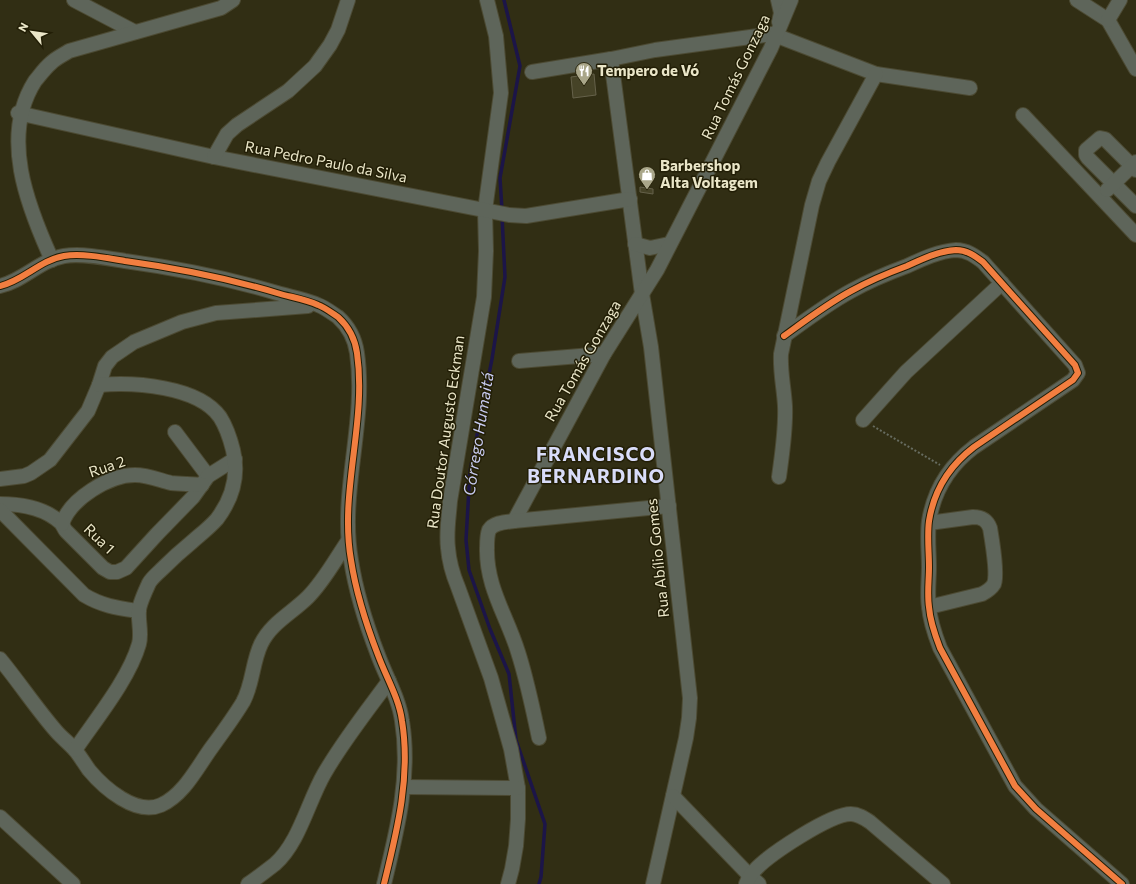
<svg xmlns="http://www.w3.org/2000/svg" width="1136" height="884" font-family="Commissioner,sans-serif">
	<rect width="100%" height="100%" fill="#312e14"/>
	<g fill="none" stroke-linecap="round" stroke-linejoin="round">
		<g stroke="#1c1548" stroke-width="3.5">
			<path d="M502,210L500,178L520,66L504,0"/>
			<path d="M502,216L505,277L492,359L470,471L466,540L469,570L490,629L509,674L516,740L545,824L541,877L539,884"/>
		</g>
	</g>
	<g fill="#464327" stroke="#65614a">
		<path d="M594,74L596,95L573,98L571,77Z"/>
		<path d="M640,187L653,189V194L640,192Z"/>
	</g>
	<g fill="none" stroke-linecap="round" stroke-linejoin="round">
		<defs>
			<g id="minor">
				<path d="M74,0L135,32"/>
				<path d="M487,0L496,36L501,93L485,210L486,251L484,297L450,501C449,516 446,532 448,548C449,561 453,575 458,587L491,678L511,749L518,788V819L516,846L512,869L508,884"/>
				<path d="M778,0L781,13L779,22"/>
				<path d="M1077,0L1108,20L1136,69"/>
				<path d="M1108,20L1120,0"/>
				<path d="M611,59L642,294L651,347L690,698L689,718L686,738L653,884"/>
				<path d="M532,72L611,59L655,50L772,34L876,74L970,88"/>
				<path d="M18,113L214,157L509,215L526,216L630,199"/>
				<path d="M1023,115L1136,235"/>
				<path d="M214,157L227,134L237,125L288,91L315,66L330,45L338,30L348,0"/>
				<path d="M1136,170L1105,139L1100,138L1086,150V155L1088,158L1136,206"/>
				<path d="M1107,190L1136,162"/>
				<path d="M635,244L650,248L669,244"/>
				<path d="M52,260C27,205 0,136 35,81C40,75 45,68 51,63C56,58 63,55 69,51L221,8L233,0"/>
				<path d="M0,286C23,281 40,260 64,256C82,253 107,258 125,261C176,268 227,278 277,293C290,297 305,299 318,305C324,307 332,313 338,317C349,327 355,339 357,353C367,422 339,492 351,560C356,593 366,624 378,655C386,677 399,698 402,721C411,776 397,831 384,884"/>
				<path d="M784,336C806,320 827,304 851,291C869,281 888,273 907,266C922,259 939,251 956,250C967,250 975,256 983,262L1075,365L1078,373L1073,380L974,447C949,466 934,490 929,521C927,536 929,552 929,567C929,580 927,594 929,607C930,621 935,635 940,648L1015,786L1036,809L1122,884"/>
				<path d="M519,361L604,354"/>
				<path d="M863,420L906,372L1002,283"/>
				<path d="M175,432L208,476"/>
				<path d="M779,477C782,454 786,430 785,406C784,388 780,372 781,354L812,205L819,181L828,162L876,74"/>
				<path d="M0,479L24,476L31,473L50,460L88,411L99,385L105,366L112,357L134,342L182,322L216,313L308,306"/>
				<path d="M0,504C20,504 45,508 61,523C63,525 64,529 66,531L103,568L110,572H117L126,568L157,534L193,497L208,476L235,459"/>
				<path d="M0,510L84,595C102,606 118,608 138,611"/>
				<path d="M514,521L604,354L657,270L771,48L791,0"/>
				<path d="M929,523L973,517C982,517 987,520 990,528C992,540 998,574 994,584C991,589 986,592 982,594L929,607"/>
				<path d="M62,524C70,499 109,475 135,475C148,475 159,480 171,483C181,484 192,484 202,485"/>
				<path d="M0,659C19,682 36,708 56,731C62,738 69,743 75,750C80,756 84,763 89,770C104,788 136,816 161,805C184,795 198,766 212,747C223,732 234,717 243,702C253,684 252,663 261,644C271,623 292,613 308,597C324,581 335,560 348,541"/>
				<path d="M539,738C533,709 527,680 518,652C507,616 486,587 487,548C487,542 487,535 489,530C494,522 507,522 514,521L669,506"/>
				<path d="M75,750C96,719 129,679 139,644C142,633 138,622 139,611C139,604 146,590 149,583C152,578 157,574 161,570C171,560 182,550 193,541C201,534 210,527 217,519C232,499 239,475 233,450C230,438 227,428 220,417C198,386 134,382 99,385"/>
				<path d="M404,787L518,788"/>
				<path d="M673,796L750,876L759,884"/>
				<path d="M0,817L73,884"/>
				<path d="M248,884C257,878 266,871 275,864C299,843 308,802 324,774C343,741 367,711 389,681"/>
				<path d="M746,884C748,879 750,875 754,871C768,855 830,814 851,814C858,814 864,818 870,822L943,884"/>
			</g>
		</defs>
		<use href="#minor" stroke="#4c4a33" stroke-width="16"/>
		<path stroke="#676c60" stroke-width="2" stroke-dasharray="2 2" stroke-linecap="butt" d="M873,426L940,465"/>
		<use href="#minor" stroke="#5e655a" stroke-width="14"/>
		<defs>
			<g id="cycleway">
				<path d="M0,286C23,281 40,260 64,256C82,253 107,258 125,261C176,268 227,278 277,293C290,297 305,299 318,305C324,307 332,313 338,317C349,327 355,339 357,353C367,422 339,492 351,560C356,593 366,624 378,655C386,677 399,698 402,721C411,776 397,831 384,884"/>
				<path d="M784,336C806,320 827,304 851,291C869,281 888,273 907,266C922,259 939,251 956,250C967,250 975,256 983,262L1075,365L1078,373L1073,380L974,447C949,466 934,490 929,521C927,536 929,552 929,567C929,580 927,594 929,607C930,621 935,635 940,648L1015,786L1036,809L1122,884"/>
			</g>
		</defs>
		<use href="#cycleway" stroke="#221e06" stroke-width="8"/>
		<use href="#cycleway" stroke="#f27e40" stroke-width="6"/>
	</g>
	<defs>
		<symbol id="restaurant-pin" viewBox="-11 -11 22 30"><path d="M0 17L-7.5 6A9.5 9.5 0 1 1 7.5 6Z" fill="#a9a689" stroke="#221e06"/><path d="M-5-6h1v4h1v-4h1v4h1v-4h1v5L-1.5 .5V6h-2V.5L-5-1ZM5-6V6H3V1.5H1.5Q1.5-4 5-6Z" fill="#fff"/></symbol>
		<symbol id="shop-pin" viewBox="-11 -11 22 30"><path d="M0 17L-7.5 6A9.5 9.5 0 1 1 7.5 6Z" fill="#a9a689" stroke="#221e06"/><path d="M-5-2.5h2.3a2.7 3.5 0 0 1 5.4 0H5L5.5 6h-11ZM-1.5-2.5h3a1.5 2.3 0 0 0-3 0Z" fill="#fff"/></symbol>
	</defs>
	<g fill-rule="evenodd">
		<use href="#restaurant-pin" x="574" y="61" width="20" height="27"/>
		<use href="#shop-pin" x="637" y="165" width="20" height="27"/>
	</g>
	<g text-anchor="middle" stroke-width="3" stroke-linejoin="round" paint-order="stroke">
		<g font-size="15" font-weight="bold" fill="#eae6c8" stroke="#221e06" text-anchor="start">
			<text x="597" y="76">Tempero de Vó</text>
			<text x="660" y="171">Barbershop<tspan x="660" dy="17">Alta Voltagem</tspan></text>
		</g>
		<g font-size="15" fill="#eae6c8" stroke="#221e06">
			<text transform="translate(736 77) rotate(-64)" y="5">Rua Tomás Gonzaga</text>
			<text transform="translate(326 162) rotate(11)" y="5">Rua Pedro Paulo da Silva</text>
			<text transform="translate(583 361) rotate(-60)" y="5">Rua Tomás Gonzaga</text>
			<text transform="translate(446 432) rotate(-82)" y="5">Rua Doutor Augusto Eckman</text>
			<text transform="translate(107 467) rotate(-19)" y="5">Rua 2</text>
			<text transform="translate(99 539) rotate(44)" y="5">Rua 1</text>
			<text transform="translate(658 558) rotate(-96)" y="5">Rua Abílio Gomes</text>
		</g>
		<g font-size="16" font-style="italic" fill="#c8cbf1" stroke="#221e06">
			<text transform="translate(478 434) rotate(-81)" y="6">Córrego Humaitá</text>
		</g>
		<g font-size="19" font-weight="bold" letter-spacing="1" fill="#d9dcf9" stroke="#221e06">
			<text x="596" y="461">FRANCISCO<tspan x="596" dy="22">BERNARDINO</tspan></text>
		</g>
	</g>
	<g transform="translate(32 32) rotate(299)" stroke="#221e06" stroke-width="3" paint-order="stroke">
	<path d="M0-3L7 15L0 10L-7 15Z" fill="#eae6c8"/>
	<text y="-6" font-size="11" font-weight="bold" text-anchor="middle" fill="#eae6c8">N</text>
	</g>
</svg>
